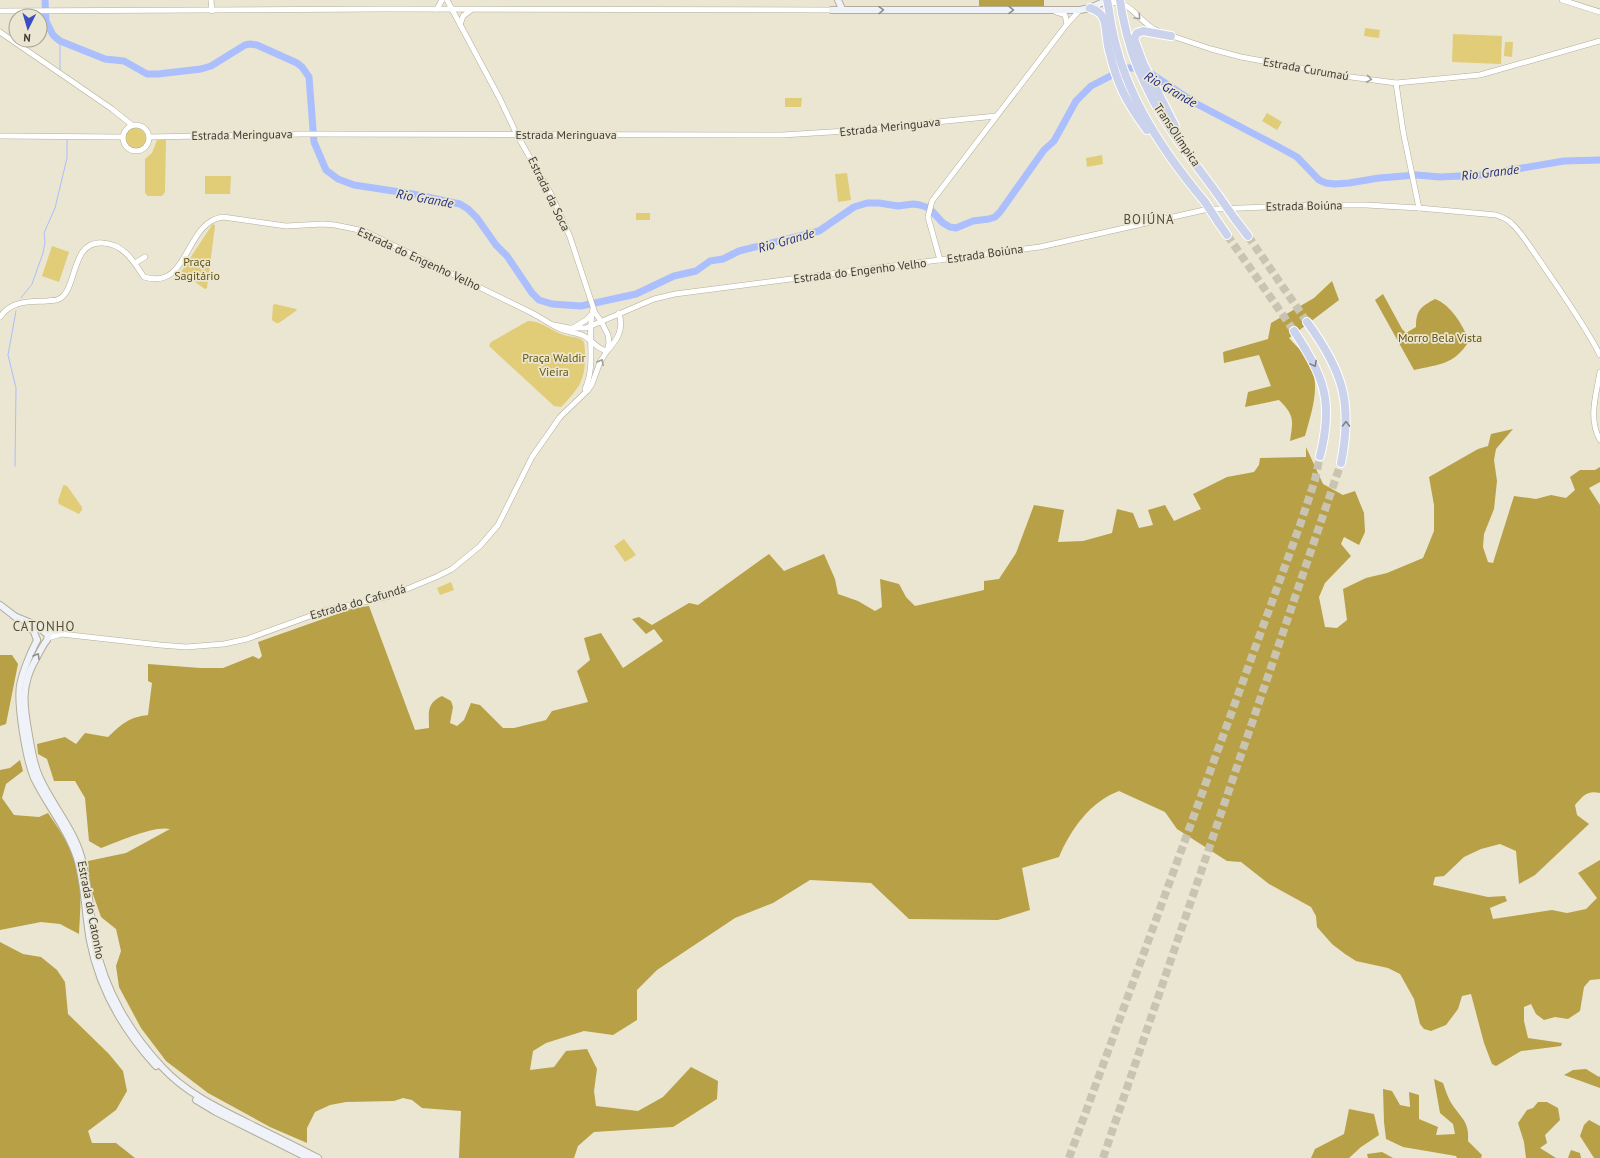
<svg xmlns="http://www.w3.org/2000/svg" width="1600" height="1158" font-family="'PT Sans',sans-serif">
	<rect width="100%" height="100%" fill="#ebe6d1"/>
	<g fill="#e1cc78">
		<path d="M1365,28L1380,30L1379,38L1364,36Z"/>
		<path d="M1453,34L1502,36L1501,64L1452,62Z"/>
		<path d="M1505,42H1513L1512,57L1504,56Z"/>
		<path d="M785,98H802L801,107H785Z"/>
		<path d="M1267,113L1282,122L1277,130L1262,121Z"/>
		<circle cx="135" cy="139" r="11"/>
		<path d="M165,139L166,141L165,192L162,196H148L145,193V159L152,153L157,140Z"/>
		<path d="M1102,155L1103,164L1087,167L1086,158Z"/>
		<path d="M847,173L851,200L838,202L835,174Z"/>
		<path d="M205,176H231L230,194H205Z"/>
		<rect x="636" y="213" width="14" height="7"/>
		<path d="M214,224L215,226L207,288L205,289L181,272L212,225Z"/>
		<path d="M52,246L69,252L59,282L42,276Z"/>
		<path d="M275,304L296,309L297,310L279,323H276L272,320L273,305Z"/>
		<path d="M528,321C541,320 554,333 567,336C573,337 580,337 584,342C585,348 585,353 585,358C585,382 577,390 561,407L554,406L489,346L491,342Z"/>
		<path d="M64,485L67,486L82,507V510L79,514L59,504L58,501L63,486Z"/>
		<path d="M624,539L636,555L625,562L614,546Z"/>
		<path d="M451,582L454,590L440,595L437,588Z"/>
	</g>
	<g fill="#b7a045">
		<path d="M979,0H1044V8L979,6Z"/>
		<path d="M1332,281L1339,300L1289,338C1295,345 1303,352 1308,359C1322,384 1312,410 1305,436L1290,441C1293,420 1295,416 1279,400L1245,407L1248,392L1271,386L1259,355L1224,363L1223,352L1268,339L1271,323L1314,298Z"/>
		<path d="M1383,294L1402,329L1406,333L1416,327C1416,311 1420,307 1435,299C1451,305 1463,325 1469,341C1454,365 1440,364 1414,370L1375,300Z"/>
		<path d="M1513,429L1496,449L1494,460L1497,481L1494,509L1484,534L1483,547L1488,562L1493,563L1514,496L1536,499L1551,495L1566,498L1575,490L1570,477L1580,470H1595L1600,467V482L1589,488L1600,505V793C1587,790 1583,796 1575,805L1577,815L1589,824L1535,875L1519,884L1516,851L1500,844L1481,849L1464,857L1444,876L1435,877L1433,885L1488,897L1505,896L1507,901L1490,908L1493,919L1552,910L1567,913L1586,909L1597,898L1578,873L1600,860V979L1590,980L1584,987L1580,1011L1568,1019L1555,1017L1544,1020L1536,1014L1531,1004L1524,1007V1021L1528,1038L1562,1043L1561,1046L1521,1051L1496,1066L1492,1064L1484,1043L1471,994L1462,996L1458,1009L1446,1025L1431,1031L1424,1029L1420,1024L1414,999L1400,974L1388,968L1356,961L1345,954L1332,944L1317,927L1316,916L1311,907L1269,884L1241,862L1227,861L1177,829L1165,812L1119,791C1090,802 1071,829 1059,857L1022,868L1030,910L998,920L909,919L871,883L810,880L773,903L735,918L657,970L637,990V1020L613,1035L584,1031L546,1043L533,1051L530,1070L554,1067L566,1051L587,1049L597,1069L594,1091L596,1106L638,1111L663,1097L691,1067L718,1081L717,1099L673,1127L594,1132L578,1146L574,1158H459L461,1111L422,1108L412,1100L403,1098L394,1101L346,1102L330,1105L315,1112L307,1128V1143L270,1127L208,1093L166,1061L141,1028L119,987L116,966L121,951L116,929L101,917L90,886L88,861L126,853L170,829C155,825 117,842 101,848L89,841L85,798L75,781H54L47,759L38,754L37,744L65,737L76,744L85,733L108,737C122,724 129,717 148,715L152,683L148,681V664L200,668H223L253,656L259,659L262,656L258,642L354,608L369,606L415,730L429,728C429,713 426,703 442,696L451,701L453,707L450,723L457,726L464,720L471,703L480,705L503,728H514L546,720L552,711L588,702L577,671L590,660L584,638L601,633L623,668L663,641L654,629L646,634L632,619L639,617L652,625L689,603L698,605L769,554L784,571L824,554L835,579L838,594L858,601L875,611L882,607L880,579L899,584L906,597L915,606L984,590V581L999,579L1016,553L1034,505L1064,510L1058,542L1083,541L1112,533L1117,509L1133,513L1139,528L1153,525L1148,510L1165,505L1174,521L1201,509L1193,494L1227,477L1254,472L1259,465L1260,458L1306,457V447L1323,484L1343,495L1355,491L1364,513L1365,532L1359,545L1344,537L1341,544L1351,556L1325,583L1319,597L1325,627L1337,628L1347,620L1343,589L1366,578L1387,573L1423,558L1434,531V505L1429,477L1478,449L1488,446L1491,434Z"/>
		<path d="M0,655H12L18,664L6,724L0,726Z"/>
		<path d="M20,760L23,771L6,784L2,798L14,815L39,817L48,813C58,828 70,845 76,862C83,885 80,910 79,934L60,924L41,922L0,930V770L10,768Z"/>
		<path d="M0,942L23,954L41,957L57,970L65,982L68,1014L109,1054L123,1071L127,1091L116,1110L88,1131L92,1143H116L135,1158H0Z"/>
		<path d="M1586,1069L1599,1077L1600,1076V1088L1564,1075L1573,1070Z"/>
		<path d="M1434,1079L1443,1083C1445,1089 1447,1095 1450,1101C1459,1117 1470,1120 1468,1141L1482,1155L1481,1158H1457L1456,1156L1403,1147L1386,1139L1384,1122L1383,1089L1392,1091L1400,1105L1410,1107L1409,1092L1419,1095V1119L1438,1127L1436,1135L1455,1134L1453,1124L1440,1113Z"/>
		<path d="M1538,1102H1547L1558,1108L1560,1120L1545,1135L1547,1143L1540,1148L1556,1158H1526L1524,1142L1518,1123L1527,1110L1533,1108Z"/>
		<path d="M1349,1109L1374,1114L1379,1135L1361,1147L1349,1158H1311L1315,1149L1344,1134Z"/>
		<path d="M1589,1120L1600,1126V1158H1594L1580,1136L1584,1125Z"/>
		<path d="M1571,1150L1580,1153L1581,1158H1568Z"/>
		<path d="M1382,1152L1393,1158H1368L1367,1154Z"/>
	</g>
	<g fill="none" stroke-linecap="round" stroke-linejoin="round">
		<g stroke="#abbefd" stroke-width="1">
			<path d="M60,41V70"/>
			<path d="M21,298L32,284L43,253L45,242L44,233L55,208L67,158V140"/>
			<path d="M15,466L16,388L8,355L16,311"/>
		</g>
		<path stroke="#abbefd" stroke-width="7" d="M45,0L46,21L53,35L60,41L105,59L124,61L147,74H158L201,69L211,66L245,45L250,44L257,45L297,63L302,67L309,77L314,142L326,170L338,179L354,185L413,194L460,204L468,209L477,218L496,245L507,256L532,293L539,300L552,304L581,306L636,294L674,276L696,271L710,261L723,259L739,251L819,231L854,207L867,203H879L898,206L913,204L920,205L929,208L943,223L950,227L956,228L973,221L989,219L995,217L1000,212L1044,150L1054,141L1076,101L1091,86L1122,70L1128,68H1136L1150,73L1195,103L1277,146L1297,157L1319,180L1326,183L1335,184L1349,183L1379,178L1417,175L1440,177L1459,176L1469,177L1564,161L1600,160"/>
		<g stroke="#c9c4b2" stroke-width="8" stroke-dasharray="8 4" stroke-linecap="butt">
			<path d="M1227,235L1294,331"/>
			<path d="M1248,236L1307,322"/>
			<path d="M1069,1158L1300,525L1315,480L1320,456"/>
			<path d="M1103,1158L1341,463"/>
		</g>
		<defs>
			<g id="tertiary">
				<path d="M211,0L212,11"/>
				<path d="M1562,0L1600,12"/>
				<path d="M1106,2C1110,3 1115,2 1119,3C1135,7 1142,25 1158,31"/>
				<path d="M437,9L442,0"/>
				<path d="M0,11L383,9L832,10"/>
				<path d="M1056,12L1065,15L1067,24"/>
				<path d="M460,25L463,16L471,10"/>
				<path d="M0,32L112,109L132,125"/>
				<path d="M1169,35L1211,49L1241,57L1351,77L1396,83L1480,75L1600,41"/>
				<path d="M1396,83L1403,131L1419,208"/>
				<circle cx="136" cy="138" r="13"/>
				<path d="M0,136L122,137"/>
				<path d="M149,137L302,134L782,135L847,131L996,116"/>
				<path d="M940,260L928,217L932,201L1067,24L1080,10"/>
				<path d="M135,263L145,257"/>
				<path d="M0,317C12,300 28,302 47,301C50,300 56,301 59,299C78,290 70,240 103,243C124,244 134,262 144,277C190,291 184,222 223,217L286,226L323,224L335,225L364,231L532,313C542,318 552,326 563,330C570,332 577,333 584,336C593,341 597,349 607,351C618,339 624,329 619,313"/>
				<path d="M554,325L569,328H586L654,299L675,294L1040,247L1204,210L1217,209L1312,205H1366L1419,208L1496,215C1502,217 1508,219 1512,224C1523,234 1531,249 1540,261C1561,292 1583,322 1600,355"/>
				<path d="M573,328L586,320L592,314"/>
				<path d="M1600,372C1596,396 1588,418 1600,440"/>
				<path d="M585,389C597,362 586,336 593,309"/>
				<path d="M37,626L56,630"/>
				<path d="M48,638L61,634L160,645L186,647L224,644L247,639L324,611L390,596L436,577L452,569L480,546L498,525L532,457L560,417L588,390L592,384L600,362L607,351L609,343L608,335L601,321L595,313L570,237L552,196L517,135L500,99L447,0"/>
			</g>
			<g id="secondary">
				<path d="M838,0L842,9"/>
				<path d="M832,10H1080L1090,8L1108,0"/>
				<path d="M0,605L17,618"/>
				<path d="M14,616L36,625L48,635L47,640C43,645 40,651 37,657C19,687 24,708 30,741C32,753 34,765 39,776C51,804 72,826 81,856C89,884 90,914 95,942C104,989 130,1033 162,1067C186,1093 218,1108 248,1123C272,1135 295,1146 318,1158"/>
				<path d="M26,624L34,632L37,640"/>
				<path d="M45,632L59,631"/>
				<path d="M37,640C30,654 23,670 20,685C17,705 26,759 34,778C47,805 67,828 77,858C85,884 85,914 90,941C99,988 124,1031 156,1066"/>
				<path d="M196,1100L216,1112L308,1158"/>
			</g>
			<g id="motorway">
				<path d="M1090,8C1096,10 1102,13 1104,20C1107,29 1106,40 1109,50C1117,84 1126,102 1147,130"/>
				<path d="M1109,10C1118,84 1158,146 1205,202"/>
				<path d="M1122,13C1127,39 1135,65 1147,88C1165,127 1193,160 1218,195"/>
				<path d="M1171,36L1143,31L1137,33L1134,39L1143,63L1175,126"/>
				<path d="M1235,219L1248,236"/>
				<path d="M1218,222L1227,235"/>
				<path d="M1307,322C1343,371 1353,403 1341,463"/>
				<path d="M1294,331C1324,377 1334,401 1320,456"/>
			</g>
		</defs>
		<use href="#tertiary" stroke="#b2ae9a" stroke-width="6"/>
		<use href="#secondary" stroke="#b2ae9a" stroke-width="8"/>
		<use href="#motorway" stroke="#fff" stroke-width="10"/>
		<use href="#tertiary" stroke="#fff" stroke-width="5"/>
		<use href="#secondary" stroke="#eff2f9" stroke-width="6"/>
		<use href="#motorway" stroke="#cad3eb" stroke-width="8"/>
		<defs>
			<g id="motorway-bridge">
				<path d="M1107,0L1109,10"/>
				<path d="M1120,0L1122,13"/>
				<path d="M1218,195L1235,219"/>
				<path d="M1205,202L1218,222"/>
			</g>
		</defs>
		<use href="#motorway-bridge" stroke="#fff" stroke-width="10" stroke-linecap="butt"/>
		<use href="#motorway-bridge" stroke="#cad3eb" stroke-width="8"/>
	</g>
	<defs><path id="oneway-chevron" d="M-2-3.5L2.5 0L-2 3.5" fill="none" stroke-width="1.6" stroke-linecap="round" stroke-linejoin="round"/></defs>
	<g stroke="#8e8e8d">
		<use href="#oneway-chevron" transform="translate(881 10) rotate(-1)"/>
		<use href="#oneway-chevron" transform="translate(1011 10) rotate(1)"/>
		<use href="#oneway-chevron" transform="translate(37 656) rotate(-60)"/>
	</g>
	<g stroke="#9f9e9a">
		<use href="#oneway-chevron" transform="translate(1138 17) rotate(46)"/>
		<use href="#oneway-chevron" transform="translate(1369 79) rotate(8)"/>
		<use href="#oneway-chevron" transform="translate(601 362) rotate(-61)"/>
	</g>
	<g stroke="#7e8087">
		<use href="#oneway-chevron" transform="translate(1314 364) rotate(62)"/>
		<use href="#oneway-chevron" transform="translate(1346 424) rotate(-89)"/>
	</g>
	<g text-anchor="middle" stroke-width="3.5" stroke-linejoin="round" paint-order="stroke">
		<g font-size="12" fill="#3f3d35" stroke="#ebe6d1">
			<text transform="translate(1306 69) rotate(10)" y="4">Estrada Curumaú</text>
			<text transform="translate(890 127) rotate(-6)" y="4">Estrada Meringuava</text>
			<text transform="translate(242 135) rotate(-1)" y="4">Estrada Meringuava</text>
			<text x="566" y="139">Estrada Meringuava</text>
			<text transform="translate(1177 135) rotate(56)" y="4">TransOlímpica</text>
			<text transform="translate(549 194) rotate(64)" y="4">Estrada da Soca</text>
			<text transform="translate(1304 206) rotate(-1)" y="4">Estrada Boiúna</text>
			<text transform="translate(985 254) rotate(-8)" y="4">Estrada Boiúna</text>
			<text transform="translate(419 259) rotate(25)" y="4">Estrada do Engenho Velho</text>
			<text transform="translate(860 271) rotate(-7)" y="4">Estrada do Engenho Velho</text>
			<text transform="translate(358 602) rotate(-16)" y="4">Estrada do Cafundá</text>
			<text transform="translate(91 910) rotate(79)" y="4">Estrada do Catonho</text>
		</g>
		<g font-size="12" fill="#655510" stroke="#ebe6d1">
			<text x="197" y="266">Praça<tspan x="197" dy="14">Sagitário</tspan></text>
			<text x="1440" y="342">Morro Bela Vista</text>
			<text x="554" y="362">Praça Waldir<tspan x="554" dy="14">Vieira</tspan></text>
		</g>
		<g font-size="13" font-style="italic" fill="#212c82" stroke="#ebe6d1">
			<text transform="translate(1171 89) rotate(30)" y="5">Rio Grande</text>
			<text transform="translate(1490 172) rotate(-7)" y="5">Rio Grande</text>
			<text transform="translate(425 198) rotate(10)" y="5">Rio Grande</text>
			<text transform="translate(786 240) rotate(-16)" y="5">Rio Grande</text>
		</g>
		<g font-size="13" letter-spacing="1" fill="#514c3b" stroke="#ebe6d1">
			<text x="1149" y="224">BOIÚNA</text>
			<text x="44" y="631">CATONHO</text>
		</g>
	</g>
	<g transform="translate(28 28) rotate(185)"><circle r="19" fill="#ebe6d1" stroke="#a6a293"/>
	<path d="M0-3L7 15L0 10L-7 15Z" fill="#3b4dc0"/>
	<text y="-6" font-size="11" font-weight="bold" text-anchor="middle" fill="#3f3d35">N</text>
	</g>
</svg>
